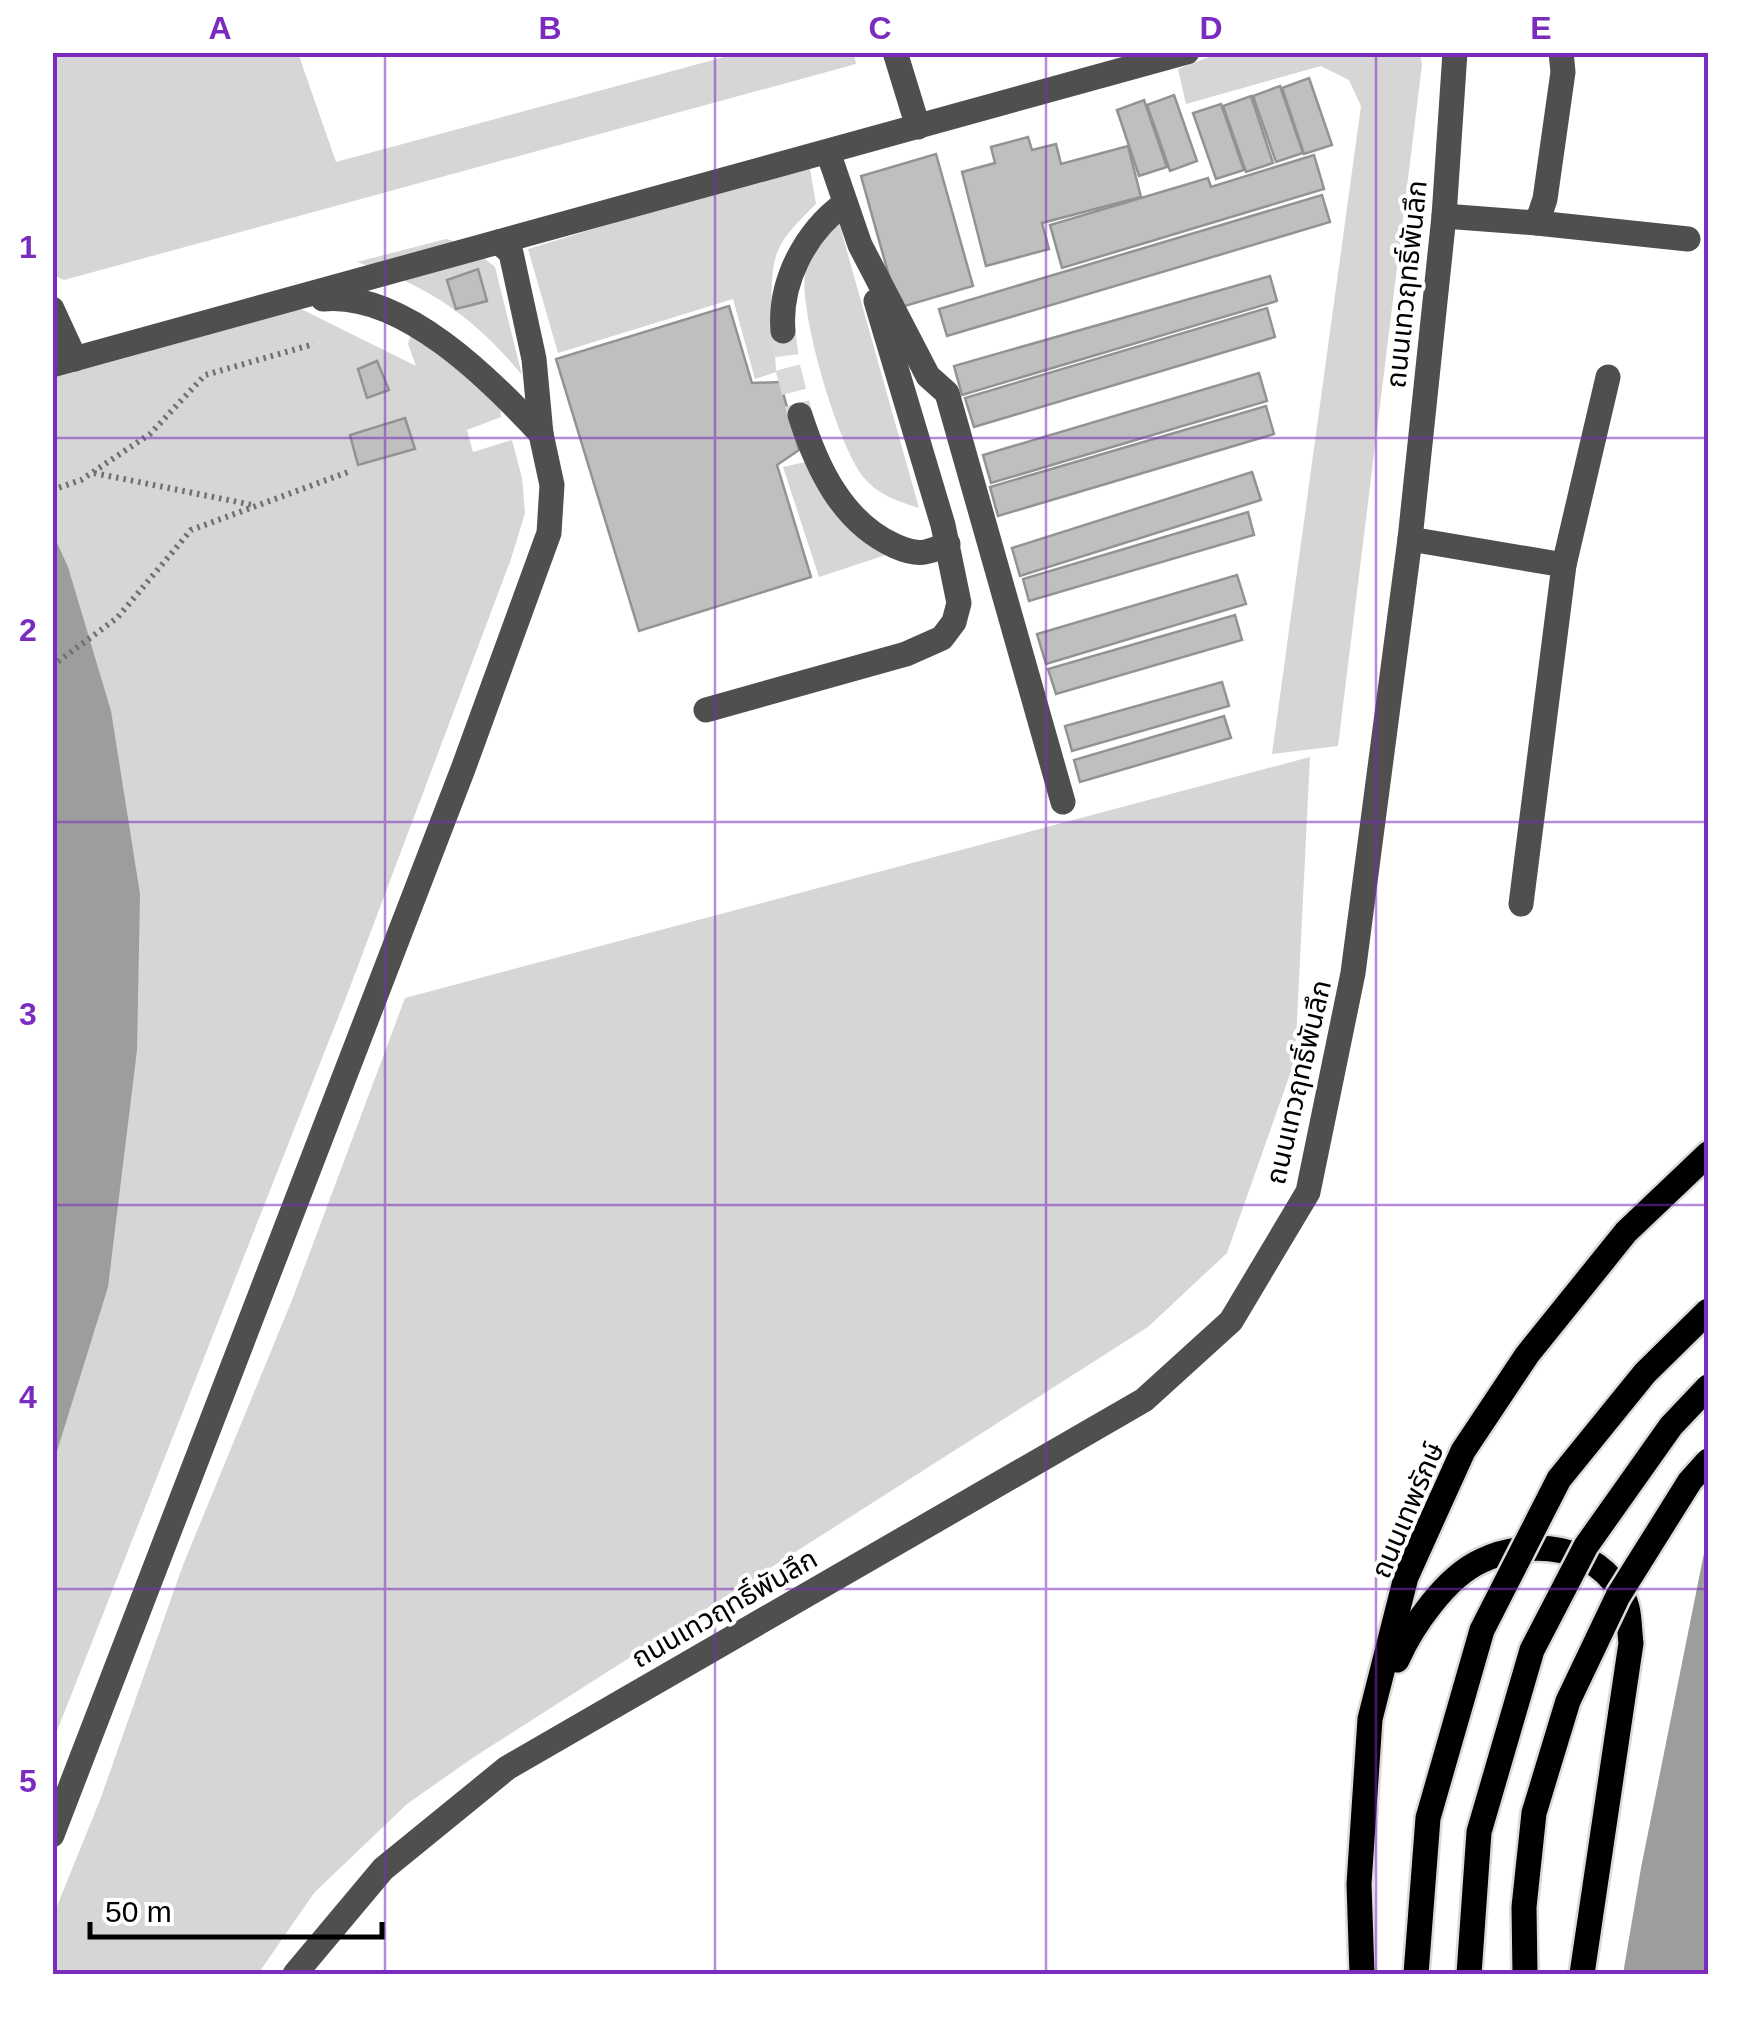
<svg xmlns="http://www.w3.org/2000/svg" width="1761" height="2027" font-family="Helvetica,'Noto Sans Thai',sans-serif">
	<rect width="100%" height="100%" fill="#fff"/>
	<g fill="#d6d6d6">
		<path d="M53,52L298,53L336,162L739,53H854L856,64L64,280L53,275Z"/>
		<path d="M1222,52L1420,53L1422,65L1338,746L1272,754L1361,106L1349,80L1321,66L1186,104L1178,69Z"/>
		<path d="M809,163L816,204C802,218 784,234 777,253C766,283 775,339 776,372L755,379L733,299L558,353L528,249Z"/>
		<path d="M836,212L919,508C898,501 880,496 865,479C839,450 799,313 805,274C808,254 826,230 836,212Z"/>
		<path d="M446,239L466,244L495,267L522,375C474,317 429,286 357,262Z"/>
		<path d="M293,305L416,366L408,344L412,330L500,404L501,417L467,430L473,452L512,440L522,478L525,513L511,559L347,995L53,1741V376Z"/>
		<path d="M814,460L840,495L910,547L819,577L783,467Z"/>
		<path d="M1310,757L1295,1060L1227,1253L1148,1327L474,1757L407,1804L314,1893L258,1974H53V1916L100,1800L183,1565L292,1300L405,998Z"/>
	</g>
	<g fill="#9d9d9d">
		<path d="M53,534L68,567L111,711L140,894L137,1050L108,1287L53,1464Z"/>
		<path d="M1708,1533V1974H1623L1641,1868Z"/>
	</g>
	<g fill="#bfbfbf" stroke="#939393" stroke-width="2.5">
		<path d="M1309,78L1332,145L1304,154L1282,88Z"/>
		<path d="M1280,86L1303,153L1276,162L1253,96Z"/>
		<path d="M1174,95L1197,161L1170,171L1147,105Z"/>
		<path d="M1251,96L1273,163L1246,172L1223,106Z"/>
		<path d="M1144,100L1167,167L1139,176L1117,110Z"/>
		<path d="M1221,104L1244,170L1216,179L1193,113Z"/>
		<path d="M1028,137L1032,150L1056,144L1061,164L1128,146L1141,197L1042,223L1049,249L986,266L962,172L995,163L991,147Z"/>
		<path d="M936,154L973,286L898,308L861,176Z"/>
		<path d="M1314,155L1324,189L1062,268L1050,225L1208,178L1211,187Z"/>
		<path d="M1322,195L1330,222L947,336L939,309Z"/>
		<path d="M478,269L487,301L456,309L447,280Z"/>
		<path d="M1270,276L1277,301L962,395L954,366Z"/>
		<path d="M729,306L752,383L780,382L799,450L777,465L811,577L639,631L556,359Z"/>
		<path d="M1267,308L1275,337L974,427L965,398Z"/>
		<path d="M377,361L389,390L367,398L358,369Z"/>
		<path d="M1259,373L1267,401L991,483L983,455Z"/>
		<path d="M1266,406L1274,434L998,516L990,487Z"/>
		<path d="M405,418L415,449L358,465L350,435Z"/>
		<path d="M1252,472L1261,500L1020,576L1012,548Z"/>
		<path d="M1248,512L1254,535L1029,601L1023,579Z"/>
		<path d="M1237,575L1246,604L1046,664L1037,634Z"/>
		<path d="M1235,615L1242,640L1056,694L1048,669Z"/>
		<path d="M1222,682L1229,706L1072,751L1065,726Z"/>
		<path d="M1224,716L1231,738L1080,782L1074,760Z"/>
	</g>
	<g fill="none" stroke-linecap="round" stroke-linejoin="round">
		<path stroke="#d9d9d9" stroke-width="25" stroke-dasharray="25 12" stroke-linecap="butt" d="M783,331L787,365L800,415"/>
		<defs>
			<g id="major">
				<path d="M1397,1660C1412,1626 1446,1577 1481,1561C1530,1538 1597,1544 1623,1597C1630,1609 1629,1629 1631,1643L1582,1974"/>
				<path d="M1362,1974L1359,1884L1370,1719L1406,1577L1463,1451L1527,1355L1626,1232L1708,1154"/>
			</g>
		</defs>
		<use href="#major" stroke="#dbdbdb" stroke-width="30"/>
		<g stroke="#717171" stroke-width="6" stroke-dasharray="2.5 5" stroke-linecap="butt">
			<path d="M94,473L253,505"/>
			<path d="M52,490L81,480L150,434L205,375L314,344"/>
			<path d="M52,666L117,618L191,530L348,472"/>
		</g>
		<g stroke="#4f4f4f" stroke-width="25">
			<path d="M895,52L918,127"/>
			<path d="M828,152L860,245L928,376L947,393L1063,802"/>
			<path d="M1444,216L1537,223L1545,199L1563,72L1561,52"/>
			<path d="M1537,223L1688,239"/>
			<path d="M323,299C403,291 491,380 541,434"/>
			<path d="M52,309L75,359"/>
			<path d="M783,331C779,282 805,232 845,203"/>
			<path d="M52,365L1187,52"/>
			<path d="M800,415C817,468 842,522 895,546C904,550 915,554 925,552C932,551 941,547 948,544"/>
			<path d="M1410,539L1564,565"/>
			<path d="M706,710L906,654L942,638L954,622L959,603L943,525L876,301"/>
			<path d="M1521,904L1564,565L1608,377"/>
			<path d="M52,1835L463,769L549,533L552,485L541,434L534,359L511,253L499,242"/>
			<path d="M295,1974L383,1869L507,1768L1144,1400L1231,1321L1308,1192L1353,973L1410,539L1444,216L1455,52"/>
		</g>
		<use href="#major" stroke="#000" stroke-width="25"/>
		<defs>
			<g id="major-bridge">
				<path d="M1416,1974L1428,1818L1482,1630L1559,1479L1645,1373L1708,1311"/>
				<path d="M1469,1974L1479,1832L1532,1650L1586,1546L1671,1426L1708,1387"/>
				<path d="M1525,1974L1524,1907L1534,1813L1568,1701L1618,1596L1690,1481L1708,1461"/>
			</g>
		</defs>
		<use href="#major-bridge" stroke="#dbdbdb" stroke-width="30" stroke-linecap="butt"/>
		<use href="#major-bridge" stroke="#000" stroke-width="25"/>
	</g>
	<path fill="none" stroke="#7b2cbf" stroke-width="2.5" stroke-opacity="0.55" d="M385,52V1974M715,52V1974M1046,52V1974M1376,52V1974M52,438H1708M52,822H1708M52,1205H1708M52,1589H1708"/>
	<g text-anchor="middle" stroke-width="8" stroke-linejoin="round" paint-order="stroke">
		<g font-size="28" fill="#000" stroke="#fff">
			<text transform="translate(1406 284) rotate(-84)" y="10">ถนนเทวฤทธิ์พันลึก</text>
			<text transform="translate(1298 1082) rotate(-77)" y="10">ถนนเทวฤทธิ์พันลึก</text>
			<text transform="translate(1407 1510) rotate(-67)" y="10">ถนนเทพรักษ์</text>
			<text transform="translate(724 1608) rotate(-30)" y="10">ถนนเทวฤทธิ์พันลึก</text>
		</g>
	</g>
	<rect width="1761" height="2027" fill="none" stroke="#ffffff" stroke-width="110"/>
	<path d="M90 1922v15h292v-15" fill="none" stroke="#000000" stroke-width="5"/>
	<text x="105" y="1922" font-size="30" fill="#000000" stroke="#ffffff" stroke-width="8" paint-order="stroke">50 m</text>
	<rect x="55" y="55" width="1651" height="1917" fill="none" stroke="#7b2cbf" stroke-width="4"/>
	<g font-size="32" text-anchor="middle" font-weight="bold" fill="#7b2cbf">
		<text x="220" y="39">A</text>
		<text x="550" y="39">B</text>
		<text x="880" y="39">C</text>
		<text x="1211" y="39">D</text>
		<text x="1541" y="39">E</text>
		<text x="28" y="258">1</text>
		<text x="28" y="641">2</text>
		<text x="28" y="1025">3</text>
		<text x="28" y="1408">4</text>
		<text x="28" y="1792">5</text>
	</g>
</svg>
